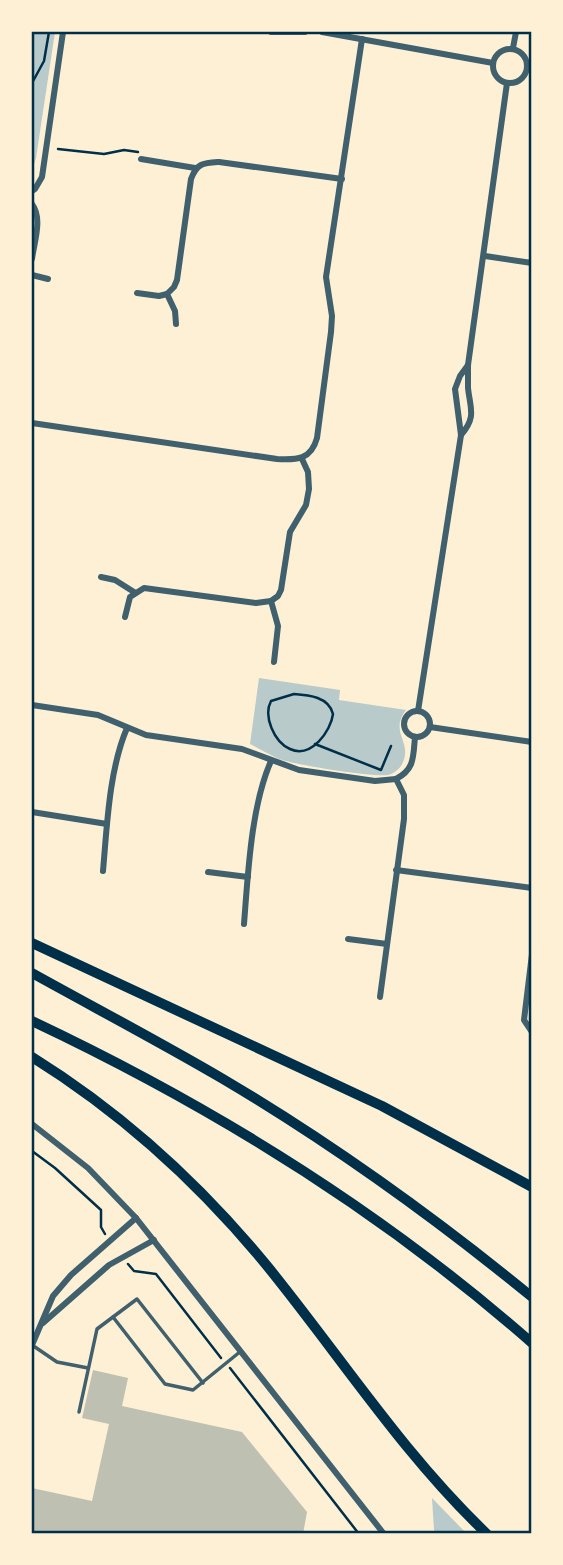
<svg xmlns="http://www.w3.org/2000/svg" width="563" height="1565" font-family="'Space Grotesk',sans-serif">
	<rect width="100%" height="100%" fill="#fdf0d5"/>
	<g fill="#b9caca">
		<path d="M32,32H55L36,158L32,171Z"/>
		<path d="M259,678L340,690L339,700L406,710C388,734 415,742 401,766C398,770 393,774 388,775C370,777 296,765 279,759C269,755 260,749 250,744Z"/>
		<path d="M432,1498L466,1533H438L434,1530Z"/>
	</g>
	<path fill="#bec0b2" d="M93,1370L128,1378L122,1406L242,1432L307,1512L303,1534H32V1488L92,1501L109,1424L82,1418Z"/>
	<g fill="none" stroke-linecap="round" stroke-linejoin="round">
		<g stroke="#003049" stroke-width="2.5">
			<path d="M32,83L44,61L49,32"/>
			<path d="M58,149L104,154L124,150L138,152"/>
			<path d="M294,694C309,695 329,697 333,714C331,731 311,759 290,749C274,742 263,716 271,701Z"/>
			<path d="M315,744L381,770L391,746"/>
			<path d="M32,1151L55,1168L101,1210V1227L105,1234"/>
			<path d="M128,1264L134,1271L156,1274L221,1358"/>
			<path d="M230,1368L359,1534"/>
		</g>
		<g stroke="#3f606c" stroke-width="3.5">
			<path d="M113,1317L165,1384L193,1390L241,1351"/>
			<path d="M32,1345L57,1362L88,1368"/>
			<path d="M79,1412L97,1329L137,1299L203,1383"/>
		</g>
		<g stroke="#3f606c" stroke-width="6">
			<path d="M271,32H305"/>
			<path d="M322,32L493,63"/>
			<path d="M513,48L516,32"/>
			<circle cx="510" cy="66" r="17"/>
			<path d="M141,159L195,168"/>
			<path d="M32,191L35,189L42,177L63,32"/>
			<path d="M32,204C43,218 34,243 32,259"/>
			<path d="M485,256L532,263"/>
			<path d="M32,275L48,279"/>
			<path d="M137,293L159,296L167,294"/>
			<path d="M176,324L175,311L167,294L174,287L177,280L191,179C197,163 203,163 219,162L342,179"/>
			<path d="M32,423L277,459C297,460 311,460 317,438L331,332L332,316L326,277L362,39"/>
			<path d="M461,435C477,417 470,408 468,388C468,380 468,373 468,365L507,83"/>
			<path d="M101,577L115,580L134,592"/>
			<path d="M125,617L130,597L144,588L256,603L271,601"/>
			<path d="M274,662L278,626L271,601L278,596L281,590L290,532L306,505L309,489L308,472L302,459"/>
			<path d="M32,705L98,715L146,735L242,749L299,770L375,781L396,779"/>
			<circle cx="417" cy="724" r="13"/>
			<path d="M418,711L461,435L455,389L460,376L468,365"/>
			<path d="M430,727L532,742"/>
			<path d="M32,812L107,824"/>
			<path d="M396,870L532,888"/>
			<path d="M103,871C107,826 109,770 127,728"/>
			<path d="M208,872L248,877"/>
			<path d="M244,924C248,874 251,806 271,761"/>
			<path d="M348,939L387,944"/>
			<path d="M532,954L524,1020L532,1032"/>
			<path d="M380,997L404,819V795L396,779C415,769 413,757 415,737"/>
			<path d="M32,1124L88,1168L136,1218L384,1534"/>
			<path d="M43,1323L109,1265L154,1240"/>
			<path d="M32,1345L53,1296L71,1275L136,1218"/>
		</g>
		<g stroke="#003049" stroke-width="10">
			<path d="M32,943L382,1106L532,1187"/>
			<path d="M32,973C95,1008 160,1042 223,1079C331,1143 434,1217 532,1297"/>
			<path d="M32,1021C210,1105 383,1212 532,1343"/>
			<path d="M32,1057C122,1113 201,1185 268,1267C341,1357 403,1454 487,1534"/>
		</g>
	</g>
	<rect width="563" height="1565" fill="none" stroke="#fdf0d5" stroke-width="66"/>
	<rect x="33" y="33" width="497" height="1499" fill="none" stroke="#003049" stroke-width="2.5"/>
</svg>
